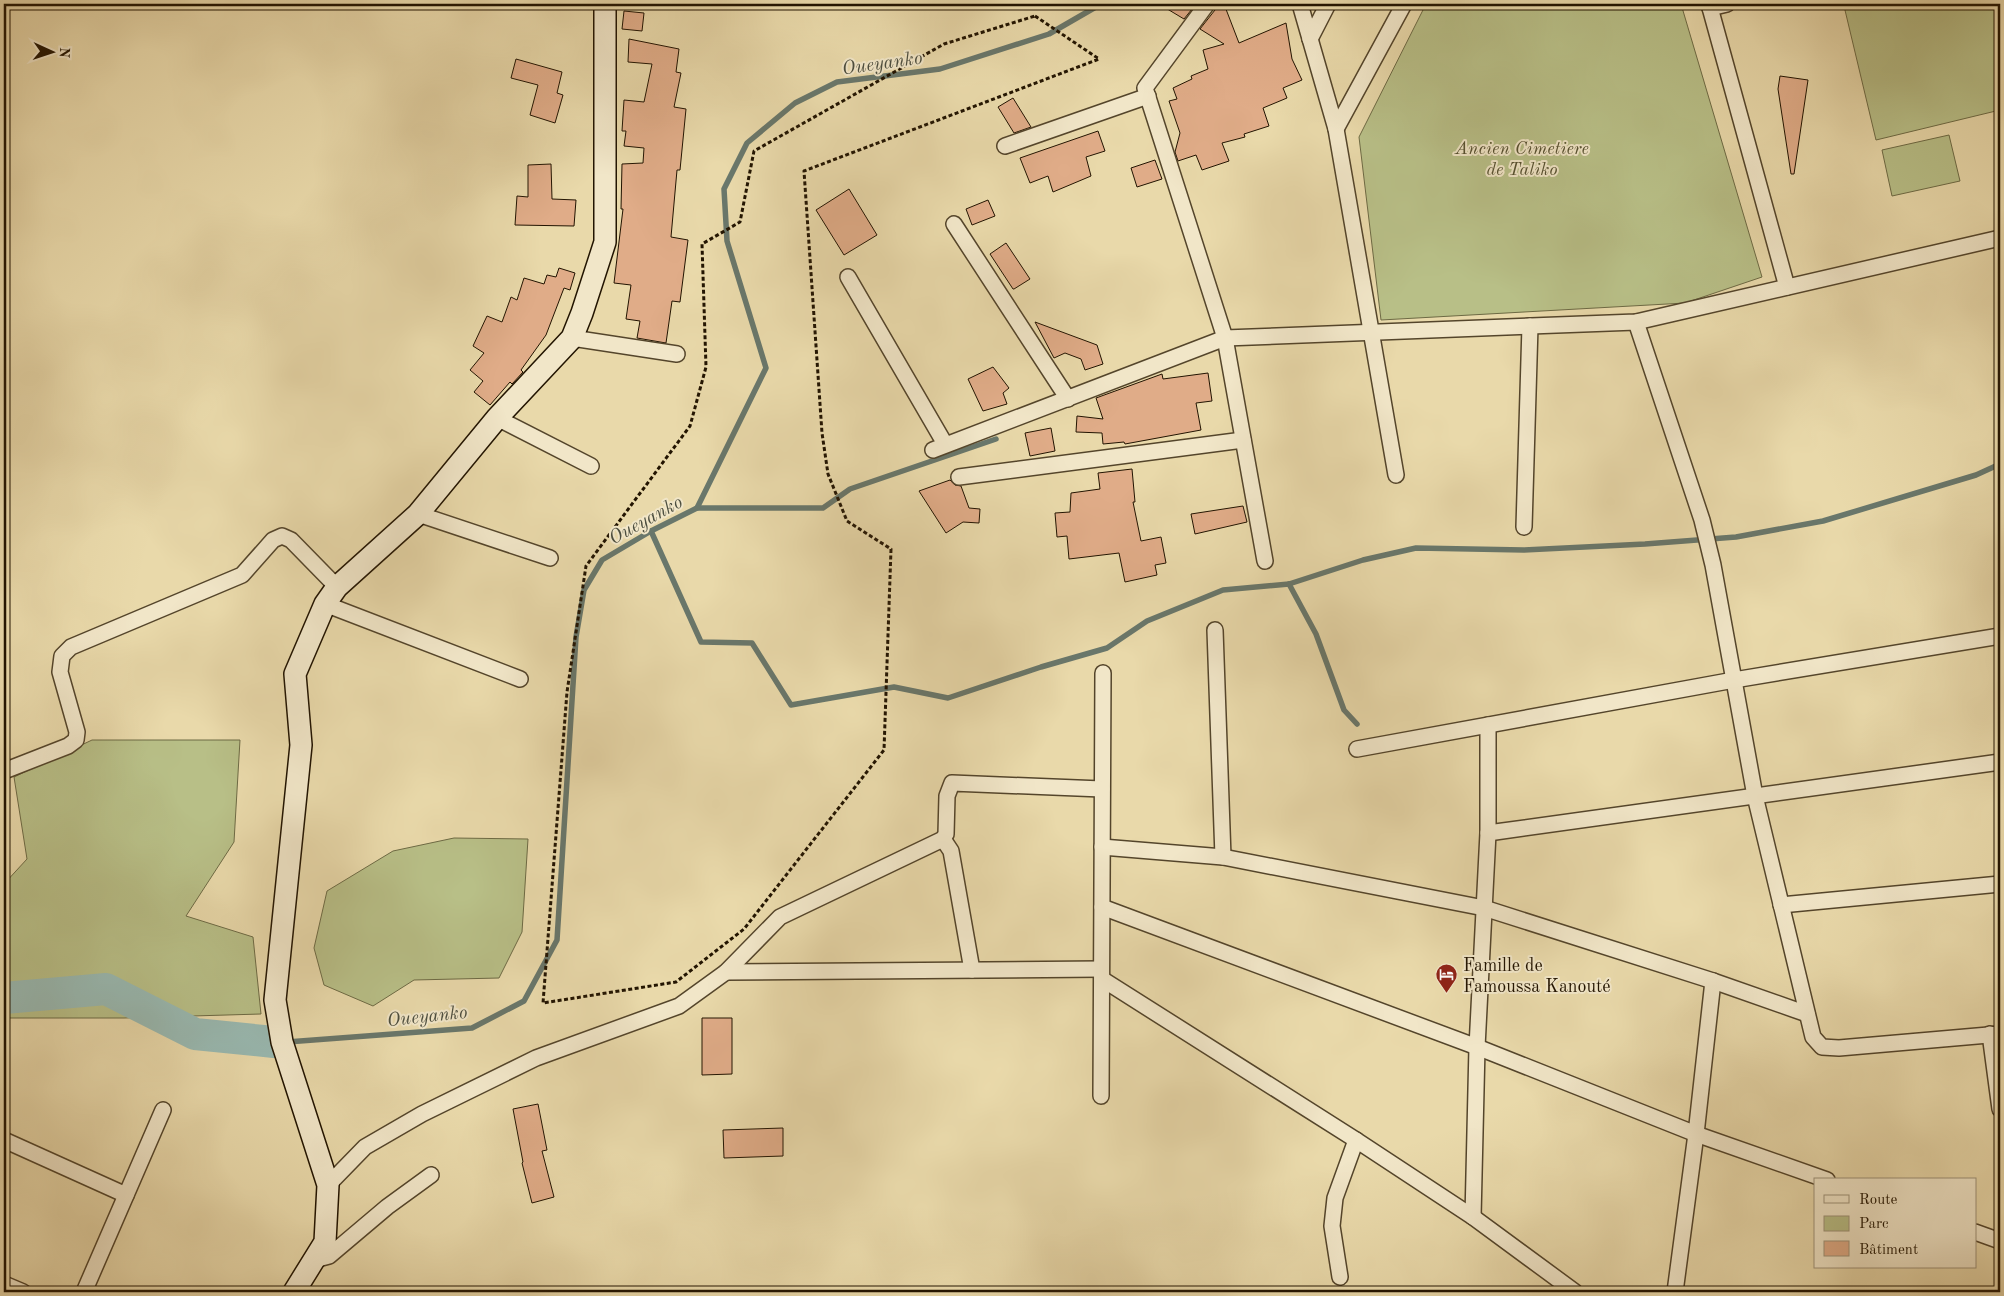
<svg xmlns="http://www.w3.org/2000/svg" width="2004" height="1296" font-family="'Old Standard TT',serif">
	<rect width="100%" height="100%" fill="#e9d9aa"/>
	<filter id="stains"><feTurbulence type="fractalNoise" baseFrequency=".004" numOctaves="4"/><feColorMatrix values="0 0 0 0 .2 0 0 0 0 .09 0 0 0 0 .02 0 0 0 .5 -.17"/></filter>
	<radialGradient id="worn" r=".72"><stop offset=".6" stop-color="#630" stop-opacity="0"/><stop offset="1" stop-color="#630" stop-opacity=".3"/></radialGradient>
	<g fill="#b8bf87" stroke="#6d6a44">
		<path d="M1426,4H1681L1762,277L1685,303L1381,320L1359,137Z"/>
		<path d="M1852,4H2000V110L1876,140L1844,6Z"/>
		<path d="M1949,135L1960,181L1892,196L1882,150Z"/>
		<path d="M92,740H240L234,842L186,916L253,937L261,1014L124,1018H8L4,1020V884L27,859L14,777Z"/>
		<path d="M454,838L528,839L522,932L499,978L414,980L373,1006L324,985L314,948L327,891L393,851Z"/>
	</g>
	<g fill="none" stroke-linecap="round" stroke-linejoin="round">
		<g stroke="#69776b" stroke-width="5.5">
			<path d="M697,508H823L850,489L996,439"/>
			<path d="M651,531L701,642L752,643L791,705L894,687L948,698L1041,667L1107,648L1147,621L1223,590L1289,584L1363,560L1416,548L1524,550L1645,544L1736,537L1823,521L1976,475L2000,464"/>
			<path d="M1289,584L1316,634L1344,710L1357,724"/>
			<path d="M287,1042L472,1028L524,1001L557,940L576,637L584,590L602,560L651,531L697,508L766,368L727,241L724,189L747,143L795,103L837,82L940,69L1049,34L1101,4"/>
		</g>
		<path stroke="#99b9b1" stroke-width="32" d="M4,998L106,989L195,1034L274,1042"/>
	</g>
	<g fill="#e0ac88" stroke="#221401">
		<path d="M1159,4H1196L1184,19Z"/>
		<path d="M1216,4H1224L1239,43L1286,23L1292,59L1302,80L1283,88L1287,98L1263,108L1269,126L1244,134L1245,137L1222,143L1229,161L1202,170L1196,155L1178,161L1175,152L1180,133L1169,101L1177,99L1173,88L1192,79L1191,76L1208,69L1203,50L1224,44L1200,29L1215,10Z"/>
		<path d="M624,11L644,13L642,31L622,29Z"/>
		<path d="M629,39L679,49L676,72L681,73L674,107L686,109L680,170H677L671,237L688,240L680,302L672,301L666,343L637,338L640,321L626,319L631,285L614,283L623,209H621L622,164L643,163L644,148L624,146L626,131H622L624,100L644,102L652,64L628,62Z"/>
		<path d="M516,59L562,72L557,93L563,95L555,123L530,115L538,85L511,78Z"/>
		<path d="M1780,76L1808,80L1794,174H1791L1778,89Z"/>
		<path d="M1013,98L1031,127L1014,133L998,107Z"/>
		<path d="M1098,131L1105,151L1086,157L1091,176L1053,192L1048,176L1030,183L1020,158Z"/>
		<path d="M1155,160L1162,179L1137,187L1131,168Z"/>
		<path d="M551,164L552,199L576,200L574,226L515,225L517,196L528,197V165Z"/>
		<path d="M849,189L877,235L844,255L816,210Z"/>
		<path d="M988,200L995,216L972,225L966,209Z"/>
		<path d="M1006,243L1030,279L1014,289H1013L990,254Z"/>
		<path d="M559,268L575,273L570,290L564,288L546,335L521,370L523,372L512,384L510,382L490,405L474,392L483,381L470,370L484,353L473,346L487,316L502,322L511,297L517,300L524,278L544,284L547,275L556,277Z"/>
		<path d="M1035,322L1097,345L1103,364L1085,370L1081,359L1065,353L1054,358Z"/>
		<path d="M993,367L1009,388L1003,393L1007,404L983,411L968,379Z"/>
		<path d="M1208,373L1212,401L1196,403L1201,430L1125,444L1124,442L1103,444L1102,433L1076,432L1077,416L1103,419L1096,398L1162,374L1163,379Z"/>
		<path d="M1051,428L1055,451L1030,456L1025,433Z"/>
		<path d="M1132,469L1135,502H1133L1141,541L1161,537L1166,563L1155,565L1157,575L1125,582L1119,553L1069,559L1067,536L1057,537L1055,513L1070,512L1071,493L1100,489L1098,473Z"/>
		<path d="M950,480L955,485L961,486L969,508L980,509L979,523L963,522L946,533L919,491Z"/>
		<path d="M1243,506L1247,522L1195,534L1191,514Z"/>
		<path d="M702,1018H732V1074L702,1075Z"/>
		<path d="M538,1104L547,1150L542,1151L554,1197L532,1203L522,1163L523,1162L513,1109Z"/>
		<path d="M783,1128V1156L724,1158L723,1130Z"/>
	</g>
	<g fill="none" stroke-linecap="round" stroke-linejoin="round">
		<defs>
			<g id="street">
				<path d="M1207,4L1145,88L1225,338L1265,561"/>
				<path d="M1300,4L1336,129L1396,475"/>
				<path d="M1709,4L1787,287"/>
				<path d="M1710,8L1727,4"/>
				<path d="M1310,39L1328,4"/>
				<path d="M1336,129L1404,4"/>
				<path d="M1005,146L1148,96"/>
				<path d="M954,224L1068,399"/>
				<path d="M848,277L945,444"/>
				<path d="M1636,322L1702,520L1713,565L1755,796L1813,1037L1822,1047L1839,1048L2000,1034"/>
				<path d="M572,338L677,354"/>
				<path d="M497,418L591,466"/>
				<path d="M933,450L1225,338L1636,322L2000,238"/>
				<path d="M959,477L1243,440"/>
				<path d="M418,514L550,558"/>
				<path d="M1524,527L1530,326"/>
				<path d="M325,604L520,679"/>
				<path d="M1215,630L1223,857"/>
				<path d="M1357,749L1734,680L2000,636"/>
				<path d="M4,771L68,746L76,740L77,732L60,672L62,656L71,647L242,575L273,540L282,536L291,540L337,587"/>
				<path d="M1488,833L2000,762"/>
				<path d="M943,839L951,851L972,970"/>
				<path d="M1102,847L1223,857L1484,908L1713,981L1807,1014"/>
				<path d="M1781,905L2000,884"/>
				<path d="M1102,907L1477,1047L1696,1134L1827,1180"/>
				<path d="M726,972L1101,969"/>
				<path d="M1102,979L1356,1140L1473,1217L1575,1292"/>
				<path d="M1990,1034L2000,1109"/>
				<path d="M1101,1096L1103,673"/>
				<path d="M4,1140L126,1195"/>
				<path d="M328,1185L365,1147L422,1114L536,1058L679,1006L726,972L780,917L943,839L946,834L947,796L952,783L1102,789"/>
				<path d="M1473,1217L1477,1047L1488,833V725"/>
				<path d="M1975,1232L2000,1241"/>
				<path d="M314,1260L329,1256L387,1207L431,1175"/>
				<path d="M1340,1277L1332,1226L1335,1198L1356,1140"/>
				<path d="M4,1284L23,1292"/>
				<path d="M84,1292L163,1110"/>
				<path d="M1675,1292L1696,1134L1713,981"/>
			</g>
			<path id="secondary" d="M294,1292L325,1242L328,1185L282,1042L275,1000L301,745L295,674L325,604L337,587L418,514L497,418L572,338L582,313L605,242V4"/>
		</defs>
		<use href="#street" stroke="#54452b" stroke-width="18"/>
		<use href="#secondary" stroke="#221401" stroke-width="24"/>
		<path stroke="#221401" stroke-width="3" stroke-dasharray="4 2.5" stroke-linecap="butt" d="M1035,16L1099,59L804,171L822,433L828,474L847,521L891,549L884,750L744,929L676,982L543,1003L567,692L586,566L690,426L706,367L702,244L740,222L754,151L944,44Z"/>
		<use href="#street" stroke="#f1e6c8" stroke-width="15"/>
		<use href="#secondary" stroke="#f1e6c8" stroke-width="21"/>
	</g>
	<defs>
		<symbol id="hotel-pin" viewBox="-11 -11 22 30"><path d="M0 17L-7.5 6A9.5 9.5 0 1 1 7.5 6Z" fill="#8f2418" stroke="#f1e6c8"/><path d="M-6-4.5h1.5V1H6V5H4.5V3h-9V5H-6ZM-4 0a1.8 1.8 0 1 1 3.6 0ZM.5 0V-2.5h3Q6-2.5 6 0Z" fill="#fff"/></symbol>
	</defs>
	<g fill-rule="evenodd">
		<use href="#hotel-pin" x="1434" y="962" width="25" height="34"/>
	</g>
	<g text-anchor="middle" stroke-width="4" stroke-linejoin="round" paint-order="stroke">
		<g font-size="18" font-style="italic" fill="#565030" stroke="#f1e6c8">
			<text x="1522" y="154">Ancien Cimetiere<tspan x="1522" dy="21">de Taliko</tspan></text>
		</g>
		<g font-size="18" fill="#221401" stroke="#f1e6c8" text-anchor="start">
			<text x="1463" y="971">Famille de<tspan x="1463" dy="21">Famoussa Kanouté</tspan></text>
		</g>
		<g font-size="19" font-style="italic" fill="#4c4e3f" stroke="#f1e6c8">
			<text transform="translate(882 62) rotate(-8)" y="7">Oueyanko</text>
			<text transform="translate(645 519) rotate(-29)" y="7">Oueyanko</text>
			<text transform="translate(427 1015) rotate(-6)" y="7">Oueyanko</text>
		</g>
	</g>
	<rect width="2004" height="1296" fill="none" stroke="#e9d9aa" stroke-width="20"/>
	<rect x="5" y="5" width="1994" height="1286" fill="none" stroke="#221401" stroke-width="2.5"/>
	<rect x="10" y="10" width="1984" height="1276" fill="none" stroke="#221401"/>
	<rect x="1814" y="1178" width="162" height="90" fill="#f1e6c8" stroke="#9e9278"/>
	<rect x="1824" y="1195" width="25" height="8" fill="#f1e6c8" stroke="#9e9278"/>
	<text x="1859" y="1204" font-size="15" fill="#221401">Route</text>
	<rect x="1824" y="1216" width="25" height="15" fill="#b8bf87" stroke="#9e9278"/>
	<text x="1859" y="1228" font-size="15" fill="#221401">Parc</text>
	<rect x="1824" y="1241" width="25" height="15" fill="#e0ac88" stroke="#9e9278"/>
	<text x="1859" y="1254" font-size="15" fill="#221401">Bâtiment</text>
	<g transform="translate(52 52) rotate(93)" stroke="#f1e6c8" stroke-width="4" paint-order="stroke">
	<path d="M0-4L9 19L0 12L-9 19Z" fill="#221401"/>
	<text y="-8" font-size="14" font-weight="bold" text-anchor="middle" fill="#221401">N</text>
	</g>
	<rect width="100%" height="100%" filter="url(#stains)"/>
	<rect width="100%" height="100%" fill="url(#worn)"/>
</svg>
